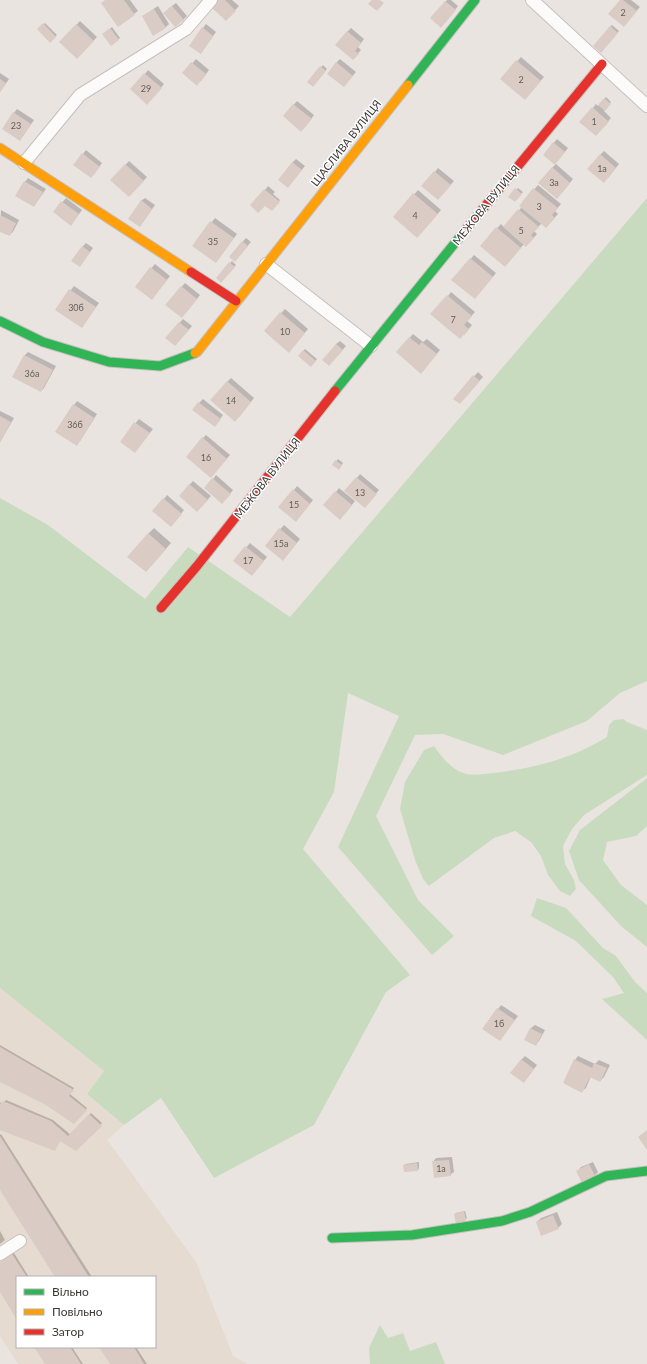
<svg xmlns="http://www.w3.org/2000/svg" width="647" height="1364" font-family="Lato,sans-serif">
	<rect width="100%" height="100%" fill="#eae4e1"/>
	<path fill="#e6dbd0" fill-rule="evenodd" d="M0,988L104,1071L87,1094L124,1125L107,1140L125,1164L196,1262L233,1356L247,1364H18L0,1336ZM17,1277H155V1347H17Z"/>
	<g fill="#c8dbbe">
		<path d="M647,198V681L620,693L587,721L503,755L443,734L415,735L376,816L418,900L454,936L432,955L338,847L399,716L348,693L334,792L303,849L410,975L386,992L314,1125L214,1178L161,1098L124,1125L87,1094L104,1071L0,988V498L48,525L145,599L188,547L290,617Z"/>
		<path d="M623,719L627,722L647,730V775L584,815L572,829L563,846L565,864L574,880L576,889L570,896L560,891L548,875L541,856L531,842L515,831L494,838L429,886L423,879L415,860L400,809L405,782L424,750L434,746C442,757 450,768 463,773C469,776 486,774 493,773C535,768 571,759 607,737L609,725L614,720Z"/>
		<path d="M647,778V826L636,836L607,842L603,860L621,885L647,905V947L621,926L579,880L569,851L580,830Z"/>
		<path d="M537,898L566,908L603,948L616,956L635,982L647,993V1040L602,999L624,993L613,977L576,941L531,916Z"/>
		<path d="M380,1325L388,1338L403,1333L410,1351L436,1342L445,1364H370L369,1348Z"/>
	</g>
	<g fill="#0003">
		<path d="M105,0H130L138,11L134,14Z"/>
		<path d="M219,0H232L239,6L226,20Z"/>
		<path d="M447,0H451L458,6L445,23V2Z"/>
		<path d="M621,0H631L640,7L627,22Z"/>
		<path d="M176,3L187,16L183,20L168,9Z"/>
		<path d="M158,6L169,24L165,28L143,16Z"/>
		<path d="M80,21L97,37L77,58L60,42Z"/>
		<path d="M45,23L57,35L50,41L38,29Z"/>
		<path d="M206,24L216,32L204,49L203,28Z"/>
		<path d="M612,25L619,31L601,52L594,46Z"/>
		<path d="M112,27L120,38L111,45L105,33Z"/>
		<path d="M351,28L364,39L358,47L361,50L353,59L347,32Z"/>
		<path d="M521,57L544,77L528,95L501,79Z"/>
		<path d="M196,59L209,70L201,81L184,73Z"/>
		<path d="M340,59L356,72L344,86L336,63Z"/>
		<path d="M323,65L327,69L313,85L308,82Z"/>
		<path d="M148,70L164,84L151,100L145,74Z"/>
		<path d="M0,73L9,79L0,92Z"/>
		<path d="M606,97L611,102L604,111L611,118L600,131L593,108L596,104L598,106Z"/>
		<path d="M297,101L314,115L305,127L284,116Z"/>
		<path d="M17,109L34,120L23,136L14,113Z"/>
		<path d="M557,139L568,148L558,160L544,155Z"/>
		<path d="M86,150L102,163L94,174L83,154Z"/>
		<path d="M604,151L619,164L608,178L600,155Z"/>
		<path d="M296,159L305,166L291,183L292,163Z"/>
		<path d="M129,161L147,177L129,196L112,180Z"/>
		<path d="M556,164L573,179L561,194L552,168Z"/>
		<path d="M438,168L454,181L442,195L435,172Z"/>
		<path d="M28,178L46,189L34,206L25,182Z"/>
		<path d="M538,185L561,204L555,211L558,214L550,223H542L534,231L537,234L530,242L524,244L508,262L481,246L501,224L504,227L522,207L521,205Z"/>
		<path d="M268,186L275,192L273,194L280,200L272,210L265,190Z"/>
		<path d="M518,188L523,192L515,201L510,196Z"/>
		<path d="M418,190L441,210L421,233L394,217Z"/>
		<path d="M66,198L82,210L74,221L54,212Z"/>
		<path d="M145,198L155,205L143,222L141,201Z"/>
		<path d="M1,210L19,220L13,232L9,235L0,230Z"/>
		<path d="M215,218L237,234L219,258L193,246Z"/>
		<path d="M246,238L251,242L238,257L230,256Z"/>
		<path d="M86,243L93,248L80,266L82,247Z"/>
		<path d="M474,255L496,273L478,294L453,280Z"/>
		<path d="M232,261L236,265L221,281L217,278Z"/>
		<path d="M155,264L170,276L155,295L136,286Z"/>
		<path d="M185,283L200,295L185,314L166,305Z"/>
		<path d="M74,286L99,303L82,327L56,309Z"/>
		<path d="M451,292L475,312L467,321L472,325L464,335L448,296Z"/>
		<path d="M285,309L308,329L292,348L265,331Z"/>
		<path d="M183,319L192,326L178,342L166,338Z"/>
		<path d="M413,334L423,342L427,339L440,350L424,369L397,352Z"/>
		<path d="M340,341L346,346L333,361L336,344Z"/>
		<path d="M305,349L317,359L311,366L299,356Z"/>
		<path d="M28,352L56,366L44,388L41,391L13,377L25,355Z"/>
		<path d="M478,372L483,377L463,399L455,398Z"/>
		<path d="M231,378L254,398L239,417L227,382Z"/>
		<path d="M203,399L223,415L218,422L199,403Z"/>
		<path d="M77,401L97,414L80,441L74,405Z"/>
		<path d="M0,411L14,418L0,442Z"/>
		<path d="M139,419L153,429L135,452L121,441Z"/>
		<path d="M206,435L230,455L214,473L203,438Z"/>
		<path d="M338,459L343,463L340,468L333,465Z"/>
		<path d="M360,474L379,490L368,503L357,478Z"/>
		<path d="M216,475L233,490L226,499L213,479Z"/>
		<path d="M193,481L211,496L201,507L180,496Z"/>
		<path d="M297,486L313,500L299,517L294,490Z"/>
		<path d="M339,488L355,501L344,515L336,492Z"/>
		<path d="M167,495L184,510L174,522L164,499Z"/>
		<path d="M284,525L300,539L286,556L266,545Z"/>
		<path d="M154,528L171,543L151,566L148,534Z"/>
		<path d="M250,543L267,557L255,571L235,561Z"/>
		<path d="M501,1005L518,1016L500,1040L484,1029Z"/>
		<path d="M535,1025L545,1030L539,1041L535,1045L525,1039L531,1028Z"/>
		<path d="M0,1045L74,1088L70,1094L87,1108L74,1123L47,1104L0,1081Z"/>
		<path d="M525,1056L537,1065L527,1078L521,1060Z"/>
		<path d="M578,1056L595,1064L599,1060L610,1065L604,1077L600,1081L591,1076L586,1088L582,1091L575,1060Z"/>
		<path d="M6,1100L53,1120L71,1135L91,1113L102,1123L76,1150L60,1140L0,1128V1102L2,1104Z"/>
		<path d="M1,1134L92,1277H56L0,1188V1135Z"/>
		<path d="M452,1157L454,1172L450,1175L433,1162L436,1158Z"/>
		<path d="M419,1162V1168L418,1170L404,1165L406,1164Z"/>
		<path d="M593,1162L598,1172L594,1176L578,1171L581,1167Z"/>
		<path d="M465,1211L467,1219L455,1214L456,1213Z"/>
		<path d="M557,1212L562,1224L558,1228L542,1234L537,1222L541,1218Z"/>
		<path d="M0,1231L5,1240L0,1244Z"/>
		<path d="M14,1253L29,1277H17V1318L0,1291V1263Z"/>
		<path d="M35,1347H72L83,1364H46Z"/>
		<path d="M101,1347H136L147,1364H111Z"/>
	</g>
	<g fill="#daccc4">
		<path d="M105,0H124L135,15L118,27L101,3Z"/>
		<path d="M218,0H225L236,11L226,21L211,7Z"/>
		<path d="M372,0H380L384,3L377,11L368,4Z"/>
		<path d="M620,0H623L637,11L624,27L608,14Z"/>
		<path d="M445,1L456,10L441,28L430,18Z"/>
		<path d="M172,6L184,20L175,27L163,13Z"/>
		<path d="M154,9L166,28L153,36L142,16Z"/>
		<path d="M43,23L56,37L50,43L37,29Z"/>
		<path d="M76,24L94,41L77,59L59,42Z"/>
		<path d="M610,26L618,33L601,53L593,46Z"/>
		<path d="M202,27L213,36L201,54L189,46Z"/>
		<path d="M110,28L119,40L111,46L102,34Z"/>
		<path d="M347,31L361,43L355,51L359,54L353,60L335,45Z"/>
		<path d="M516,60L541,81L525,100L500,79Z"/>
		<path d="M191,62L206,74L197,86L182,73Z"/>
		<path d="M336,62L353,76L344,87L327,74Z"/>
		<path d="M320,66L326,71L313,87L307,82Z"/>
		<path d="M144,73L162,88L147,105L130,89Z"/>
		<path d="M0,79L6,83L0,92Z"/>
		<path d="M604,98L611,104L605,111L598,105Z"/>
		<path d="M293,104L312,119L301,132L283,116Z"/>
		<path d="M592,107L609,122L596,136L579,122Z"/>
		<path d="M13,112L31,124L20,141L2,129Z"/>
		<path d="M553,142L565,152L555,165L543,155Z"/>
		<path d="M82,153L100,167L91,178L73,165Z"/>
		<path d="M600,154L616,168L604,183L587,169Z"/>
		<path d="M292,162L302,170L288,188L278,180Z"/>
		<path d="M125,164L144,181L129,197L110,180Z"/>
		<path d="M552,167L570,183L557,199L538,183Z"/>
		<path d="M434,171L451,185L438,200L421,186Z"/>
		<path d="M24,181L43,192L34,207L15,196Z"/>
		<path d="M515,188L522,194L515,202L508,197Z"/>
		<path d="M533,188L558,208L552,215L555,218L546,228L519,206Z"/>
		<path d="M264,189L280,202L272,211L265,206L258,213L250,205Z"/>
		<path d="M413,193L438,214L417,238L393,217Z"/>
		<path d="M141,200L152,209L140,227L128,219Z"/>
		<path d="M61,201L79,214L71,226L53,212Z"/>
		<path d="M518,209L539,227L531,235L534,238L526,247L503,227Z"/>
		<path d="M0,215L16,223L10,236L0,232Z"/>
		<path d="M210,221L234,238L216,263L192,246Z"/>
		<path d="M496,227L521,248L505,267L480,246Z"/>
		<path d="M242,241L248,246L235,262L229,257Z"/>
		<path d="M82,246L90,252L80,267L71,261Z"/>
		<path d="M470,258L493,277L475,299L451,280Z"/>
		<path d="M229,262L235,267L221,283L216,278Z"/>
		<path d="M150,267L167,280L152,300L135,287Z"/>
		<path d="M181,286L197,299L182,318L165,305Z"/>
		<path d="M69,289L96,307L82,328L55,310Z"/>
		<path d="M447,295L472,316L464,325L469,329L460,339L430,314Z"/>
		<path d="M280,312L305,333L289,353L264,331Z"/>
		<path d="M179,322L189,330L175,346L165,338Z"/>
		<path d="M409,337L419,345L422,342L437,354L421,374L396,352Z"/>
		<path d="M336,344L343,350L329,366L322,360Z"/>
		<path d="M303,350L316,361L311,367L298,356Z"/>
		<path d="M24,355L53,370L41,392L12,377Z"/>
		<path d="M473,375L480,381L460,404L453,399Z"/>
		<path d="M227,381L251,402L235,422L210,400Z"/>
		<path d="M198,402L221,419L215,427L192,410Z"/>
		<path d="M73,404L94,418L77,446L55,432Z"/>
		<path d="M0,416L11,422L0,443Z"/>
		<path d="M134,422L150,433L135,453L120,442Z"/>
		<path d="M202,437L227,459L211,478L186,457Z"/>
		<path d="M335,460L342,465L339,470L332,465Z"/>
		<path d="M356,477L377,494L365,508L344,491Z"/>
		<path d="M212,478L231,494L222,504L204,488Z"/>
		<path d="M189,484L208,500L197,512L179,496Z"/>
		<path d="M293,489L310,504L296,522L278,507Z"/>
		<path d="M335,491L352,505L340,520L323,505Z"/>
		<path d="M163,498L182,514L171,527L152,511Z"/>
		<path d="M279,528L297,543L283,561L265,546Z"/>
		<path d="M148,533L166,549L146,572L127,557Z"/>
		<path d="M245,546L264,561L252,576L233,561Z"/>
		<path d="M497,1008L515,1020L500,1041L482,1029Z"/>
		<path d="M530,1028L542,1034L536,1046L524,1040Z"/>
		<path d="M0,1047L74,1090L69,1096L87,1110L74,1124L46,1105L0,1082Z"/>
		<path d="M521,1059L534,1069L524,1083L510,1073Z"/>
		<path d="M574,1059L592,1068L594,1063L607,1068L600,1082L590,1077L582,1093L563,1083Z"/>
		<path d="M3,1101L51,1121L68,1136L89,1114L102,1126L76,1151L60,1141L55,1151L0,1130V1104Z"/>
		<path d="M647,1130V1150L638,1137Z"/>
		<path d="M0,1136L89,1277H55L0,1190Z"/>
		<path d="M449,1160L451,1176L434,1178L432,1161Z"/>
		<path d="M417,1163L418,1171L404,1172L403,1165Z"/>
		<path d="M589,1164L595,1176L582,1183L576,1171Z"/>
		<path d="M464,1211L466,1222L456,1224L454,1214Z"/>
		<path d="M553,1215L559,1229L541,1236L536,1222Z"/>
		<path d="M12,1254L27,1277H17V1320L0,1292V1262Z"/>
		<path d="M34,1347H70L81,1364H45Z"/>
		<path d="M99,1347H134L144,1364H110Z"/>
	</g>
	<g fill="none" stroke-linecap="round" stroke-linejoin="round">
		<defs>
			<g id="street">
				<path d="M532,0L647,106"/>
				<path d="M24,163L80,95L186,29L211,0"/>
				<path d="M266,264L371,346"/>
				<path d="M0,1254L20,1241"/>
			</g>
			<g id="fast">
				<path d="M408,85L475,0"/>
				<path d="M0,321L43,342L109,362L160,366L195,353"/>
				<path d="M335,391L463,233"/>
				<path d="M332,1238L412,1235L502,1221L530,1212L606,1176L647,1171"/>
			</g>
			<g id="slow">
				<path d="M0,148L191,272"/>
				<path d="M195,353L197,352L408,85"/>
			</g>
			<g id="jam">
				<path d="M463,233L602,64"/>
				<path d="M191,272L236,301"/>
				<path d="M161,608L197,566L335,391"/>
			</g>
		</defs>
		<use href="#street" stroke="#c5c0be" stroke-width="14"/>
		<use href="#fast" stroke="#c5c0be" stroke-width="11"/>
		<use href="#slow" stroke="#c5c0be" stroke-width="11"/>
		<use href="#jam" stroke="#c5c0be" stroke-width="11"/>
		<use href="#street" stroke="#fcfbfa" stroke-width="12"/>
		<use href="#fast" stroke="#30b455" stroke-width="9"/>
		<use href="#slow" stroke="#ff9f0a" stroke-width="9"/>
		<use href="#jam" stroke="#e5322d" stroke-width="9"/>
	</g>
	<g text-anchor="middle" stroke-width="3" stroke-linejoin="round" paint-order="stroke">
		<g font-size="9" fill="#645d5a">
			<text x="623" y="16">2</text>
			<text x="521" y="83">2</text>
			<text x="146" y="92">29</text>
			<text x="594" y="125">1</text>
			<text x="16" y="129">23</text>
			<text x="602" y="172">1а</text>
			<text x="554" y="186">3а</text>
			<text x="539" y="210">3</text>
			<text x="415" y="219">4</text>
			<text x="521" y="234">5</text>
			<text x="213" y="245">35</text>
			<text x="76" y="311">30б</text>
			<text x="453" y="323">7</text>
			<text x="285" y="335">10</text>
			<text x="32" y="377">36а</text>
			<text x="231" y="404">14</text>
			<text x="75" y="428">36б</text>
			<text x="206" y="461">16</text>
			<text x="360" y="496">13</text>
			<text x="294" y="508">15</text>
			<text x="281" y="547">15а</text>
			<text x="248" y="564">17</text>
			<text x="499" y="1027">1б</text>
			<text x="441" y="1172">1а</text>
		</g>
		<g font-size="11" fill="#3c3836" stroke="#fff">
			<text transform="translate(346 143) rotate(-52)" y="4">ЩАСЛИВА ВУЛИЦЯ</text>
			<text transform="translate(486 205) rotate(-51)" y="4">МЕЖОВА ВУЛИЦЯ</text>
			<text transform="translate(267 478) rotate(-52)" y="4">МЕЖОВА ВУЛИЦЯ</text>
		</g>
	</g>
	<rect x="16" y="1276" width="140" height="72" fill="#ffffff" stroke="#b1afaf"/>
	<rect x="24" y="1289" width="20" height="6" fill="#30b455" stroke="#b1afaf"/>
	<text x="52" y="1296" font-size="12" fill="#3c3836">Вільно</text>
	<rect x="24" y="1309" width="20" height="6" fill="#ff9f0a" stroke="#b1afaf"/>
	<text x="52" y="1316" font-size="12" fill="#3c3836">Повільно</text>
	<rect x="24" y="1329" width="20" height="6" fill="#e5322d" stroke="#b1afaf"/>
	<text x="52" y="1336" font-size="12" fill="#3c3836">Затор</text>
</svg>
